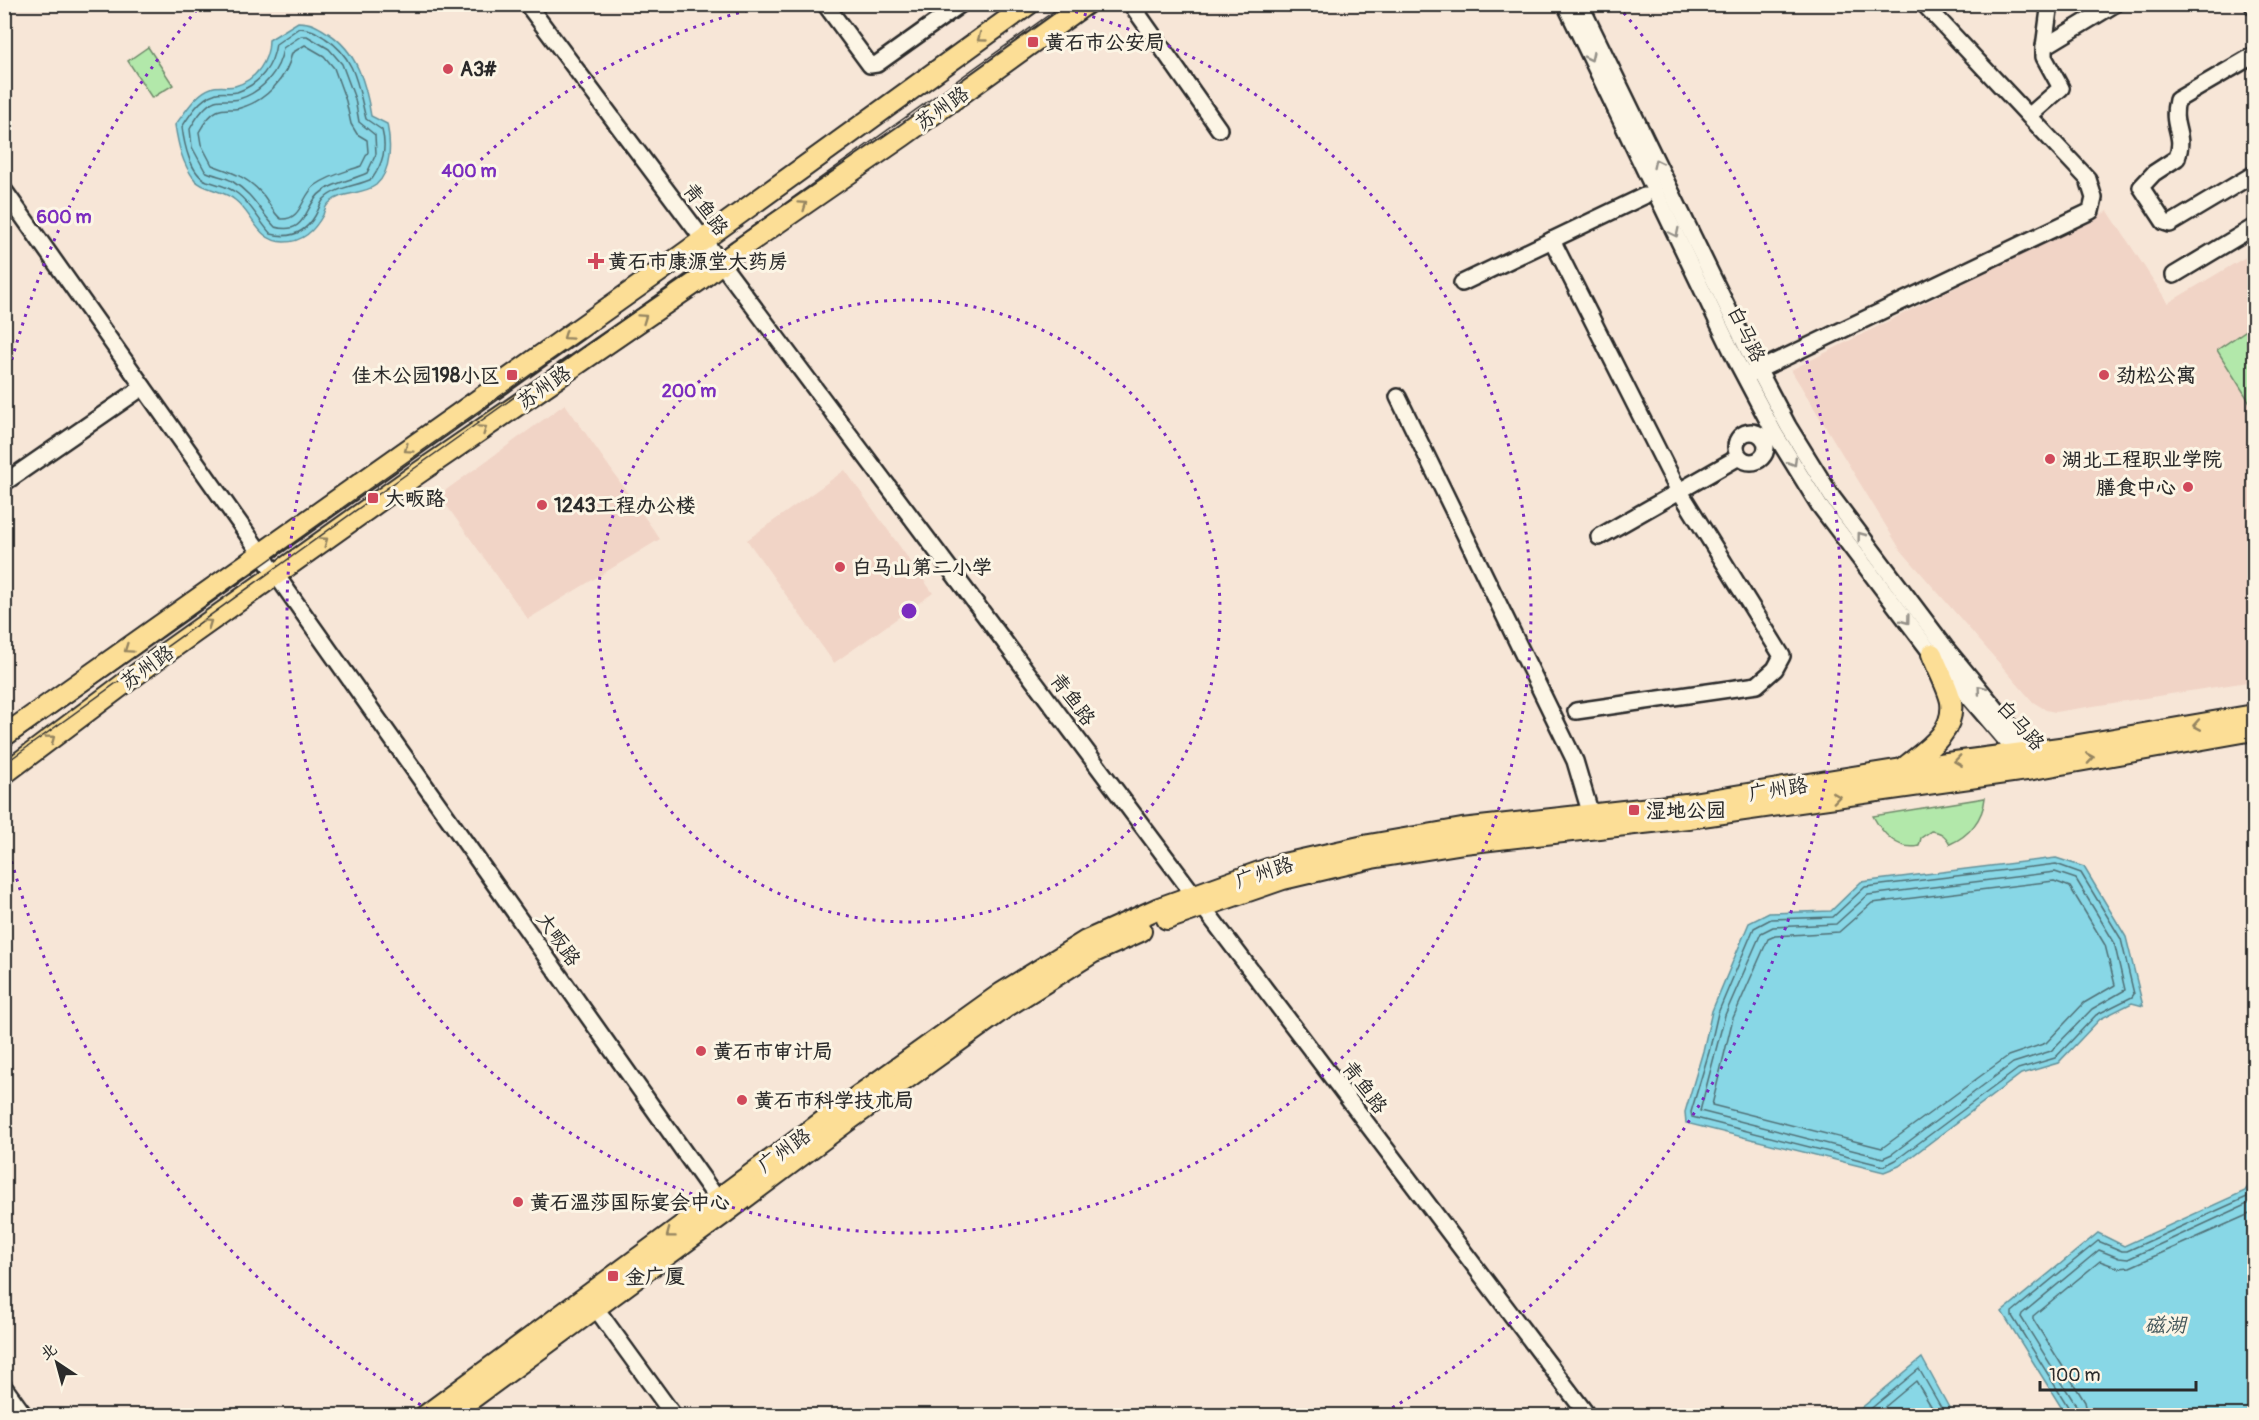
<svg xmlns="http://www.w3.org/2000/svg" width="2259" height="1420" font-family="Pangolin,'LXGW WenKai TC',sans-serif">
	<rect width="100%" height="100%" fill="#f7e6d7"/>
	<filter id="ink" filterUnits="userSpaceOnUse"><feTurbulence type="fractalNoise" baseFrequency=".0167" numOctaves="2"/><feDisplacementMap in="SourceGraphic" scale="12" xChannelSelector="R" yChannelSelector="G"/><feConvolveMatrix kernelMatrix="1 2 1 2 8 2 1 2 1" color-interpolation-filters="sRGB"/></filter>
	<g filter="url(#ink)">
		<g fill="#f1d4c6">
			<path d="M2108,211L2168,303L2254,252V681L2055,712L2046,710L2033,702L1900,549L1791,370Z"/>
			<path d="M565,404L660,539L528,619L439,495Z"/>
			<path d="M845,470L933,593L834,663L747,540Z"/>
		</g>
		<g fill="#b2e8aa" stroke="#6e8a6a" stroke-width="1.5">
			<path d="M148,47L173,85L152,98L128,61Z"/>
			<path d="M2254,325V409L2217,350Z"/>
			<path d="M1985,798C1983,819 1969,836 1950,844C1945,835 1941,832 1931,831L1921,838L1919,846C1898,851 1882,833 1873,816Z"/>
		</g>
		<g fill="#88d7e6" stroke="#63929b" stroke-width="1.5">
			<path d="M298,22C311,22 317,26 328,33C357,51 366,84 371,116L387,124C391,142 392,171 376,185C363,195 342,191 329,203C326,206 324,211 323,215C314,231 303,242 284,242C258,242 253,214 235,200C224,190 203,190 195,180C182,164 178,144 175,125C185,113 196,93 211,88C219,85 228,88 235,86C256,80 269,61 269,40Z"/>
			<path d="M2056,858L2084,867L2126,937L2143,1006L2132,1003L2100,1019L2058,1063L2021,1074L1899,1166L1884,1172L1686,1123L1685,1112L1703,1051L1712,1011L1749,923L1769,913L1831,911L1861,882Z"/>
			<path d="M2254,1177V1415H2066L2002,1312L2098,1233L2124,1246L2245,1191Z"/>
			<path d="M1922,1358L1953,1415H1853Z"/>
		</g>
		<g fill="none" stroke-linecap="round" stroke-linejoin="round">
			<g stroke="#507076" stroke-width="1.5">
				<path d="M299,28C310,28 316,32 325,38C356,57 358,87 366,119L382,130C387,149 383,163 372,179C357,186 336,187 324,199C320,204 318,211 315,216C305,233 291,239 271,234C259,221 252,205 238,194C228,186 219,185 207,181C190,174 184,143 182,127C189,116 200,98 214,94C221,91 230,94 237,92C260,84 273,66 276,44Z"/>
				<path d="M301,36H307L329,49L342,64L355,99L359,122L375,135L376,154L367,173C352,180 336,182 323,191C303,204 309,236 275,227C258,209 255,196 232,181C224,176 214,176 205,171L192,147L190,129C195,120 204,105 215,101C222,99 231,101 239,99C262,92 280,71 283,48Z"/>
				<path d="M305,45L324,56L334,68L346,101L351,124L357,134L367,140L368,152L361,166C345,172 330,175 316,185C301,195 303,220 281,219C273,213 270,204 264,196C248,177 234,173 212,165L201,144L199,132C203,125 210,114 217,111C224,108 233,110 240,108C266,101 287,78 292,53Z"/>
				<path d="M2056,864L2081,873L2121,939L2134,994L2132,997L2096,1015L2055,1058L2018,1069L1896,1160L1884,1166L1692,1117L1691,1112L1709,1052L1718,1013L1754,928L1771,919L1833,917L1865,887Z"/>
				<path d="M2055,872L2076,879L2114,942L2125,990L2092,1009L2051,1051L2013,1063L1892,1154L1883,1158L1700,1111L1725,1015L1761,933L1773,927L1836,924L1868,895Z"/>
				<path d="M2054,881L2070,887L2105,945L2115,985L2084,1003L2046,1043L2008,1056L1882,1148L1712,1105L1733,1018L1768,939L1775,936L1839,932L1872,903Z"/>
				<path d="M1862,1416L1919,1369L1946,1416"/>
				<path d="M1874,1416L1916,1381L1937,1416"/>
				<path d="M2071,1416L2070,1410L2012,1316V1312L2098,1241L2122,1251H2127L2247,1197L2254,1188"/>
				<path d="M2079,1416L2077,1407L2021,1317L2022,1314L2099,1250L2119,1258L2128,1259L2254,1201"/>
				<path d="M2088,1416L2085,1402L2033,1319V1316L2100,1261L2119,1268L2130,1267L2254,1212"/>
			</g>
			<defs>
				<g id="minor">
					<path d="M527,4L1203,907L1588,1416"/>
					<path d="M825,4L870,65L877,64L961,4"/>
					<path d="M1131,4L1219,129"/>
					<path d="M1565,4L1737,362L1775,434L1819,505L1932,654L2022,759"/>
					<path d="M1580,4L1750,354L1788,426L1832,497L1945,647L2031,751L2032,760"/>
					<path d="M2253,4L2254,7"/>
					<path d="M2044,47L2049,10L2052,4"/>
					<path d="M2254,55L2177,100C2170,127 2186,134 2177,158L2154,173L2141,187L2164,222L2170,224L2254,174"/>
					<path d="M2029,116L2061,88L2044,57V47L2115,4"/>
					<path d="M4,190L723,1207"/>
					<path d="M1552,240L1674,482L1782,656L1775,669L1757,685L1576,711"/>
					<path d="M2174,275L2254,227"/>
					<path d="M1462,283L1644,196"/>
					<path d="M1750,374L2091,211L2094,198L2088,179L1924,4"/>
					<path d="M1398,397L1575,761L1591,815"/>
					<circle cx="1751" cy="447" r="15"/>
					<path d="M4,483L143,387"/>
					<path d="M1599,537L1739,457"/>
					<path d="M595,1307L674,1416"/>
					<path d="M4,1387L25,1416"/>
				</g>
				<g id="major">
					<path d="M4,736L663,269L1029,4"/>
					<path d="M1905,767C1926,750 1955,733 1951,702C1949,689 1937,668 1932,654"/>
					<path d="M4,774L157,659L417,474L701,279L738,250L903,136L1086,4"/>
					<path d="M1167,919L1283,879L1372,858L1464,843L1688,818L2033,769L2254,730"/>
					<path d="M425,1416L822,1122L1002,993L1086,941L1159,908L1279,865L1369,845L1462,829L1686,804L1902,769L2067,747L2254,715"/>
					<path d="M448,1416L726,1212L846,1122L1009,1005L1092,953L1141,931"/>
				</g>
			</defs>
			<use href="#minor" stroke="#2b2b2b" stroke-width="20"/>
			<use href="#major" stroke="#2b2b2b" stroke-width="24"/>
			<use href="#minor" stroke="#fcf5e5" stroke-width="15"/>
			<use href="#major" stroke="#fcde96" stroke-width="20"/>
			<g stroke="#2b2b2b" stroke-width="1.5">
				<path d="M4,750C197,612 389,473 583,338"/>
				<path d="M4,764L373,498L1064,4"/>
			</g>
		</g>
		<defs><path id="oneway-chevron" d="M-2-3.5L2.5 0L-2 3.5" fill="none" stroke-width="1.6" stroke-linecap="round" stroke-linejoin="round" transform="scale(1.5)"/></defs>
		<g stroke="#948460">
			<use href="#oneway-chevron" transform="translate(981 38) rotate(144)"/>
			<use href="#oneway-chevron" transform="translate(803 205) rotate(-35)"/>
			<use href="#oneway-chevron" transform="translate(643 318) rotate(-35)"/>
			<use href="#oneway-chevron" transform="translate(567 336) rotate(145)"/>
			<use href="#oneway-chevron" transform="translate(483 429) rotate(-35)"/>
			<use href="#oneway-chevron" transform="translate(408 449) rotate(145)"/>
			<use href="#oneway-chevron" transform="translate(324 541) rotate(-36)"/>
			<use href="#oneway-chevron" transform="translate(208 623) rotate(-35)"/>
			<use href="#oneway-chevron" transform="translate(128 649) rotate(145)"/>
			<use href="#oneway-chevron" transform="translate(2197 725) rotate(170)"/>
			<use href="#oneway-chevron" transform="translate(51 739) rotate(-37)"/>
			<use href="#oneway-chevron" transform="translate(2090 758) rotate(-9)"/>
			<use href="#oneway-chevron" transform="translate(1958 761) rotate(172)"/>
			<use href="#oneway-chevron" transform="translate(1836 797) rotate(-8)"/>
			<use href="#oneway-chevron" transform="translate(670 1234) rotate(143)"/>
		</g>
		<g stroke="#949088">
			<use href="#oneway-chevron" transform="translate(1590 57) rotate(64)"/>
			<use href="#oneway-chevron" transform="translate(1657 163) rotate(-116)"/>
			<use href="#oneway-chevron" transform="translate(1675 233) rotate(64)"/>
			<use href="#oneway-chevron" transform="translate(1793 462) rotate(58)"/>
			<use href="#oneway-chevron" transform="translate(1861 536) rotate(-127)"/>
			<use href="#oneway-chevron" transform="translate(1906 620) rotate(53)"/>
			<use href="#oneway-chevron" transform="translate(1981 689) rotate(-130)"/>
		</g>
	</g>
	<g fill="none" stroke="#7b2cbf" stroke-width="3" stroke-dasharray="3 6">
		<circle cx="909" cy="611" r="311"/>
		<path d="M1049 5A622 622 0 1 1 769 5"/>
		<path d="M436 1414A932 932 0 0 1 5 836M5 386A932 932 0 0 1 200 6M1618 6A932 932 0 0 1 1382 1414"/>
	</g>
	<g fill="#d1495b" stroke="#fcf5e5" stroke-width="2">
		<rect x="1027" y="36" width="12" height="12" rx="3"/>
		<circle cx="448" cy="69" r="6"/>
		<path d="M593 252h6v6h6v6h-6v6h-6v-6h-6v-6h6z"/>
		<rect x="506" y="369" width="12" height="12" rx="3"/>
		<circle cx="2104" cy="375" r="6"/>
		<circle cx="2050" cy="459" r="6"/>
		<circle cx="2188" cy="487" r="6"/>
		<rect x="367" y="492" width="12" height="12" rx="3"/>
		<circle cx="542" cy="505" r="6"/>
		<circle cx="840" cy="567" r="6"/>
		<rect x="1628" y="804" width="12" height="12" rx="3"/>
		<circle cx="701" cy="1051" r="6"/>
		<circle cx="742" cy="1100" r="6"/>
		<circle cx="518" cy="1202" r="6"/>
		<rect x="607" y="1270" width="12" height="12" rx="3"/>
	</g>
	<g text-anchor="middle" stroke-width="6" stroke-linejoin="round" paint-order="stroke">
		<g font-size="20" font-weight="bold" fill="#2b2b2b" stroke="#fcf5e5" text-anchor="start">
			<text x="1045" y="49">黄石市公安局</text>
			<text x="460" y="76">A3#</text>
			<text x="608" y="268">黄石市康源堂大药房</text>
			<text x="500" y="382" text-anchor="end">佳木公园198小区</text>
			<text x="2116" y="382">劲松公寓</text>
			<text x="2062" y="466">湖北工程职业学院</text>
			<text x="2176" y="494" text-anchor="end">膳食中心</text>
			<text x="385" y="505">大畈路</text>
			<text x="554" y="512">1243工程办公楼</text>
			<text x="852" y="574">白马山第二小学</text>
			<text x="1646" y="817">湿地公园</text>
			<text x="713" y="1058">黄石市审计局</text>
			<text x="754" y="1107">黄石市科学技术局</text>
			<text x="530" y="1209">黄石温莎国际宴会中心</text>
			<text x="625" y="1283">金广厦</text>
		</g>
		<g font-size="20" fill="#2b2b2b" stroke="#fcf5e5">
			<text transform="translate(942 108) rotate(-36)" y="7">苏州路</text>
			<text transform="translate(706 209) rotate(53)" y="7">青鱼路</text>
			<text transform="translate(1747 334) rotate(64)" y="7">白马路</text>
			<text transform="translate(544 387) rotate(-35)" y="7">苏州路</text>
			<text transform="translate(147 667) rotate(-36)" y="7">苏州路</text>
			<text transform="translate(1073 699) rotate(53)" y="7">青鱼路</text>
			<text transform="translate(2021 725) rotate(48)" y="7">白马路</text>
			<text transform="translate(1778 789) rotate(-9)" y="7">广州路</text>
			<text transform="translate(1264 872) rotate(-18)" y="7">广州路</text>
			<text transform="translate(559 939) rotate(55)" y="7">大畈路</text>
			<text transform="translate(1365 1087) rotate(53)" y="7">青鱼路</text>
			<text transform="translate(784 1150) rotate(-36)" y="7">广州路</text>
		</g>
		<g font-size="21" font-style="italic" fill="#42565a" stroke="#fcf5e5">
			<text x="2165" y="1332">磁湖</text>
		</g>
	</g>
	<circle cx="909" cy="611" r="9" fill="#7b2cbf" stroke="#fcf5e5" stroke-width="3"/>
	<g font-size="18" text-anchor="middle" font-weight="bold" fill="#7b2cbf" stroke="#fcf5e5" stroke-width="6" stroke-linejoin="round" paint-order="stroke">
		<text x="469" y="177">400 m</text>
		<text x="64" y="223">600 m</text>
		<text x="689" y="397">200 m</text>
	</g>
	<rect width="2259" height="1420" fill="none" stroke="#fcf5e5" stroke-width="24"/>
	<rect x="12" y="12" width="2235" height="1396" fill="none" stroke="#2b2b2b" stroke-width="2" filter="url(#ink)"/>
	<g transform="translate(57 1363) rotate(324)" stroke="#fcf5e5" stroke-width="4.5" paint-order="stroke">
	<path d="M0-4.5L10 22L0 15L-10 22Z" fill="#2b2b2b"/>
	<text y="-9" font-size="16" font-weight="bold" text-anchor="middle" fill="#2b2b2b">北</text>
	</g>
	<path d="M2040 1381v9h156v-9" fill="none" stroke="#2b2b2b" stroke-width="3"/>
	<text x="2049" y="1381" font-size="18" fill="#2b2b2b" stroke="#fcf5e5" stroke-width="4.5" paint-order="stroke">100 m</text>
</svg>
